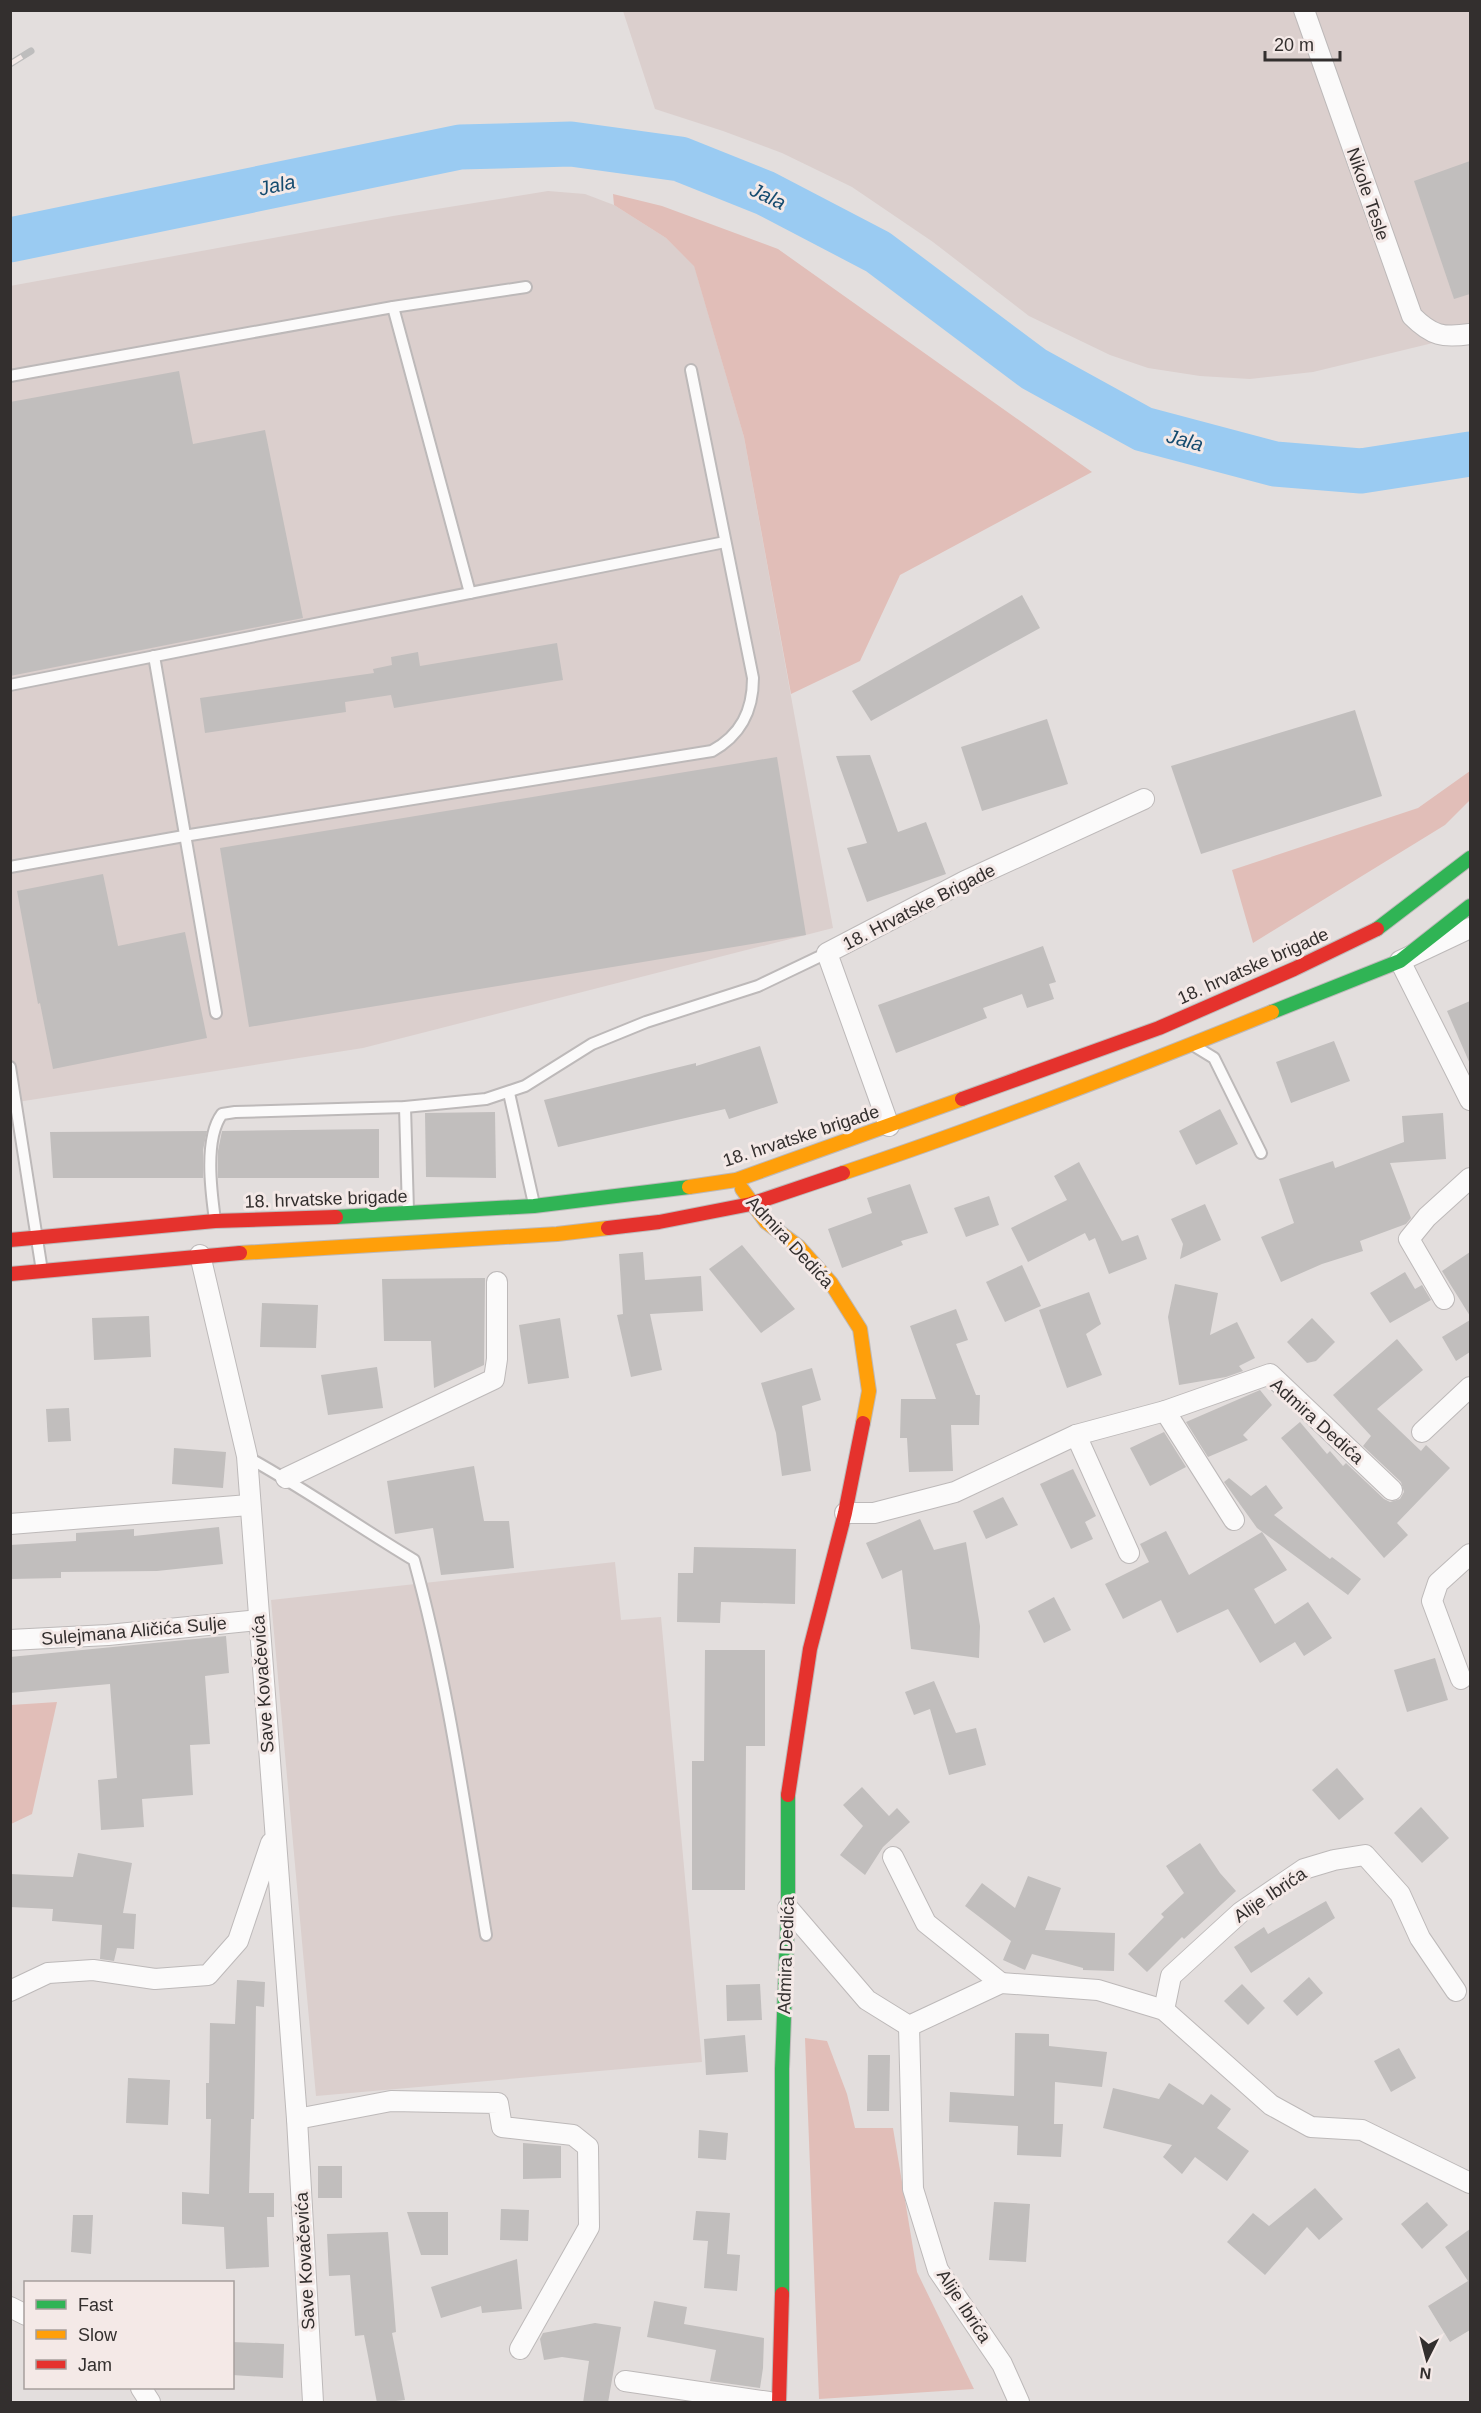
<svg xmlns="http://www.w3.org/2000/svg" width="1481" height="2413" font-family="Arial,sans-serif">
	<rect width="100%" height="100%" fill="#e3dedd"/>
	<g fill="#dbcfcd">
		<path d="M623,11H1470V334L1313,372L1250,379L1200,376L1148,368L1110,355L1029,316L933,242L852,187L782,153L723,131L655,109Z"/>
		<path d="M548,191L585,194L614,205L666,238L694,265L744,437L833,928L363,1048L11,1103L10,286L393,216Z"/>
		<path d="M615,1562L621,1620L661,1617L702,2062L316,2096L271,1600Z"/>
	</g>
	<g fill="#e1beb8">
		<path d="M613,194L662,206L778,249L1092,472L900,575L860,661L791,694L744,437L694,266L666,238L614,205Z"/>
		<path d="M1470,771V800L1445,825L1253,943L1232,870L1418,808Z"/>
		<path d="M57,1702L32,1814L11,1824V1705Z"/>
		<path d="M805,2038L827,2041L847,2094L855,2128H893L917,2272L974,2389L819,2399Z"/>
	</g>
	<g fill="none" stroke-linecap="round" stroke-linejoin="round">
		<path stroke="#9acbf2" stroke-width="45" d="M10,240L460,147L571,144L680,159L765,193L878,252L1034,369L1143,429L1275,464L1361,471L1470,454"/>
	</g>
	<g fill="#c1bebd">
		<path d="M1470,161V294L1454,299L1414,181Z"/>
		<path d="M179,371L193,444L265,430L303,618L10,676V402Z"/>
		<path d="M1022,595L1040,628L871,721L852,691Z"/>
		<path d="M557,643L563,680L394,708L391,695L345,702L346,712L205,733L200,698L374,673L373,669L392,665L391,657L418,652L420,666Z"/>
		<path d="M1355,710L1382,796L1201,854L1171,766Z"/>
		<path d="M1047,719L1068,784L982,811L961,747Z"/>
		<path d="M870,755L898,832L926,822L946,874L867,902L847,848L867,843L836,756Z"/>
		<path d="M777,757L806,935L249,1027L220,848Z"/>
		<path d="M103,874L118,946L185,932L207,1038L53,1069L40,1003L38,1004L17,891Z"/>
		<path d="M1043,946L1056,982L1049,984L1054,999L1027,1008L1022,994L983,1008L987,1018L896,1053L878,1005Z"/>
		<path d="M1470,1001V1064L1447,1011Z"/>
		<path d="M1334,1041L1350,1081L1291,1103L1276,1062Z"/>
		<path d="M760,1046L778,1103L729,1119L725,1109L558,1147L544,1100L696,1063V1066Z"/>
		<path d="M1220,1109L1238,1144L1196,1165L1179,1131Z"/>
		<path d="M495,1112L496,1178L426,1177L425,1113Z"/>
		<path d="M1443,1113L1446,1159L1390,1163L1411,1218L1406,1224L1360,1241L1363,1251L1322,1264L1281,1282L1261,1237L1294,1223L1279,1179L1333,1161L1335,1168L1404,1142L1402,1116Z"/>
		<path d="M379,1129V1178H218V1151L222,1131Z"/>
		<path d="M207,1131L203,1150V1178H53L50,1132Z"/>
		<path d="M1079,1162L1122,1241L1138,1235L1147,1259L1109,1274L1095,1238L1089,1241L1085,1233L1028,1262L1011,1228L1067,1200L1054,1176Z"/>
		<path d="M910,1184L928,1233L901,1241L903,1245L842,1268L828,1229L872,1213L867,1198Z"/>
		<path d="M989,1196L999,1225L966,1237L954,1208Z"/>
		<path d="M1205,1204L1221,1240L1180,1259L1183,1244L1171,1219Z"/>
		<path d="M742,1245L795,1309L761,1333L709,1269Z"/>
		<path d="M643,1252L645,1280L701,1276L703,1311L650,1314L662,1370L631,1377L617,1315L623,1314L619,1254Z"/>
		<path d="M1470,1252V1316L1442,1271Z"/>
		<path d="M1022,1265L1041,1306L1005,1322L986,1282Z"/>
		<path d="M1405,1272L1415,1289L1422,1285L1431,1300L1390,1323L1370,1293Z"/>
		<path d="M485,1278L484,1365L434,1388L431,1341H384L382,1279Z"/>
		<path d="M1175,1284L1218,1293L1210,1335L1237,1322L1255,1358L1239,1366L1243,1371L1226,1377L1179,1385L1168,1317Z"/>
		<path d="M1089,1292L1101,1324L1086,1334L1102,1375L1067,1388L1039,1310Z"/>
		<path d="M262,1303L318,1305L316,1348L260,1347Z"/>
		<path d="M956,1309L968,1340L956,1344L976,1395H980L979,1425H951L953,1471L909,1472L907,1438H900L901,1399H936L910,1326Z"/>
		<path d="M149,1316L151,1357L94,1360L92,1318Z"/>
		<path d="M560,1318L569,1378L528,1384L519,1325Z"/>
		<path d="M1312,1318L1335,1342L1316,1361L1307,1363L1287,1342Z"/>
		<path d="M1470,1320V1352L1456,1361L1442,1337Z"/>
		<path d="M1397,1339L1423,1370L1377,1409L1421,1451L1426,1445L1450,1468L1397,1523L1408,1535L1384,1558L1281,1438L1300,1422L1327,1454L1330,1451L1343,1466L1346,1463L1384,1499L1390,1502L1400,1499L1404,1492L1401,1482L1363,1446L1371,1436L1333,1395Z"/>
		<path d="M377,1367L383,1408L328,1415L321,1375Z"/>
		<path d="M812,1368L821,1400L802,1406L811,1471L782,1476L776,1433L761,1383Z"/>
		<path d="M1260,1390L1272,1405L1243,1435L1248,1440L1208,1457L1186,1422Z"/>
		<path d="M69,1408L71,1441L48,1442L46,1409Z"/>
		<path d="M1164,1432L1186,1467L1150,1486L1130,1448Z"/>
		<path d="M174,1448L226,1452L223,1488L172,1484Z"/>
		<path d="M474,1466L484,1521H509L514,1568L441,1575L433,1528L395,1534L387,1481Z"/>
		<path d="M1073,1469L1096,1516L1085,1522L1093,1539L1071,1549L1040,1484Z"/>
		<path d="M1229,1478L1251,1496L1266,1485L1283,1508L1274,1515L1330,1559L1332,1557L1361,1579L1348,1595L1257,1528L1224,1482Z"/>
		<path d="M1003,1497L1018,1525L986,1539L973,1511Z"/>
		<path d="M920,1519L934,1550L966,1542L980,1626L979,1658L911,1649L902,1570L882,1579L866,1543Z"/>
		<path d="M219,1527L223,1564L157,1571L61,1572V1578L10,1579V1545L76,1541V1533L134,1529V1536Z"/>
		<path d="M1166,1531L1189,1575L1262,1532L1287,1570L1254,1589L1275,1624L1308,1602L1332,1638L1304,1656L1295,1642L1260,1663L1228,1609L1177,1633L1161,1600L1123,1619L1105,1584L1149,1562L1140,1544Z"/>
		<path d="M694,1547L796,1549L795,1604L721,1602L720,1623L677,1622L678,1573H693Z"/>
		<path d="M1054,1597L1071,1630L1044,1643L1028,1611Z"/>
		<path d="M226,1636L229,1673L205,1676L210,1744L190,1745L193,1795L142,1799L144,1827L101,1830L98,1780L117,1778L110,1684L10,1693V1657Z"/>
		<path d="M705,1650H765V1746H746L745,1890H692V1761H704Z"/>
		<path d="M1435,1658L1448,1700L1407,1712L1394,1670Z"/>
		<path d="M934,1681L956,1733L976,1728L986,1765L949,1775L930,1709L914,1715L905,1692Z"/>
		<path d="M1337,1768L1364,1799L1339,1820L1312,1790Z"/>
		<path d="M862,1787L889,1816L897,1808L910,1822L883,1847L865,1875L840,1855L863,1826L843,1805Z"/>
		<path d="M1421,1807L1449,1838L1422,1863L1394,1833Z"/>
		<path d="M1200,1843L1220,1873L1236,1891L1184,1939L1182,1937L1147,1972L1128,1954L1164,1917L1161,1914L1184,1893L1166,1866Z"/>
		<path d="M78,1853L132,1863L123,1913L136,1914L134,1949L117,1948L114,1961L100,1959L102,1925L52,1921L53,1909L10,1907V1874L73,1877Z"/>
		<path d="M1028,1876L1061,1888L1045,1930L1115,1933L1114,1971L1083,1970V1968L1032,1954L1025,1970L1003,1960L1011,1941L965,1906L982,1883L1015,1908Z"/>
		<path d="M1326,1901L1335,1918L1251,1973L1234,1947L1264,1927L1268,1934Z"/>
		<path d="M1309,1977L1323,1993L1297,2016L1283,2001Z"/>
		<path d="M237,1980L265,1982L264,2007L256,2006L254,2119H251L249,2193H274V2217H267L269,2267L226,2269L224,2227L182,2224V2192L209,2194L211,2119H206V2083H209L210,2023L235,2024Z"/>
		<path d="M760,1984L762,2020L727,2021L726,1985Z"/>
		<path d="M1242,1984L1265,2008L1248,2025L1224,2001Z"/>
		<path d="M1015,2033L1049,2034V2046L1107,2052L1102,2087L1055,2082L1054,2124H1063L1061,2157L1017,2155L1018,2126L949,2122L950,2092L1014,2096Z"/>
		<path d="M745,2035L748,2072L706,2075L704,2039Z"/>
		<path d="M1399,2048L1416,2078L1391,2092L1374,2061Z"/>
		<path d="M868,2055H890L889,2111H867Z"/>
		<path d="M128,2078L170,2080L168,2125L126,2123Z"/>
		<path d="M1169,2083L1203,2105L1211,2094L1231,2109L1217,2128L1249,2151L1227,2181L1195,2157L1182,2174L1163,2157L1172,2145L1103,2128L1113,2088L1159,2099Z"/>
		<path d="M699,2130L728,2133L726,2160L698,2158Z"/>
		<path d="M523,2143L561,2146V2178L523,2179Z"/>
		<rect x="318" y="2166" width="24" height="32"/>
		<path d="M1315,2188L1343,2219L1319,2240L1307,2227L1265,2275L1227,2242L1253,2213L1269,2226Z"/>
		<path d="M994,2202L1030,2204L1026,2262L989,2260Z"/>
		<path d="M1427,2202L1448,2225L1422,2249L1401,2224Z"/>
		<path d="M501,2209L529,2210L528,2241L500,2240Z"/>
		<path d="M696,2211L730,2213L727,2254L740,2255L737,2291L704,2288L708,2241L693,2240Z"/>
		<path d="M407,2212H448V2255H421Z"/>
		<path d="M73,2215H93L91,2254L71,2252Z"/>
		<path d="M1470,2229V2330L1450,2342L1428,2306L1468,2281L1445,2247Z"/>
		<path d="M388,2232L396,2332L392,2333L405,2400L377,2403L364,2335L355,2336L350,2275L329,2276L327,2234Z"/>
		<path d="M517,2259L522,2309L482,2313L481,2306L441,2318L431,2287Z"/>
		<path d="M654,2301L687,2307L684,2324L764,2338L763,2368L760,2388L710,2381L716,2350L647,2337Z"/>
		<path d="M595,2323L621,2327L608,2403H583L589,2361L562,2357L544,2360L540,2339L543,2333Z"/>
		<path d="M232,2342L284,2344L283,2378L232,2375Z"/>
	</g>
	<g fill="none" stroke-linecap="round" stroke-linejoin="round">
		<defs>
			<g id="lane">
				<path d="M393,307L470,593"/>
				<path d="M10,376L393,307L526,287"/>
				<path d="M154,656L216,1013"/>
				<path d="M10,685L725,542"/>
				<path d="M10,867L184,836L712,751C741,735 753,711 753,678L691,370"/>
				<path d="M1196,1047L1214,1058L1261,1153"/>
				<path d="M10,1067L42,1271"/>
				<path d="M509,1093L534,1204"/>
				<path d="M405,1107L408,1211"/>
				<path d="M215,1220C211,1191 204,1138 222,1114L235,1112L405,1107L486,1099L525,1086L592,1044L646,1022L758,986L827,953"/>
				<path d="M247,1457C304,1488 357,1526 414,1560C448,1683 465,1809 486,1935"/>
			</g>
			<g id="street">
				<path d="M1304,10L1412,316C1432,336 1443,338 1470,334"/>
				<path d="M1470,928L1400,961L1470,1100"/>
				<path d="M889,1126L827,953L965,881L1144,799"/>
				<path d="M200,1255L247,1456L297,2119L313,2402"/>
				<path d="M1444,1299L1409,1239L1427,1217L1470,1178"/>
				<path d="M1165,1411L1234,1520"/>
				<path d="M1422,1432L1470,1387"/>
				<path d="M1076,1435L1129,1553"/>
				<path d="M286,1478L494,1379L497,1359V1282"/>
				<path d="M845,1513H874L955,1492L1076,1435L1165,1411L1270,1374L1392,1490"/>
				<path d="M10,1524L249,1505"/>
				<path d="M10,1640L108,1635L258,1620"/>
				<path d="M1461,1679L1432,1601L1438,1583L1470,1554"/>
				<path d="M893,1857L926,1923L1001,1983"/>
				<path d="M788,1908L867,2000L909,2026L1001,1983L1098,1990L1164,2010L1271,2105L1311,2127L1362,2130L1470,2183"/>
				<path d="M10,1991L48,1973L93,1970L155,1979L208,1975L238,1941L271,1843"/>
				<path d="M1164,2010L1171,1976L1241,1912L1304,1869L1334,1860L1365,1855L1400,1894L1420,1938L1456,1991"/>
				<path d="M909,2026L913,2189L938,2270L1002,2364L1019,2402"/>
				<path d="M297,2119L391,2101L498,2103L502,2127L573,2135L588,2147L589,2227L520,2349"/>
				<path d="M10,2307L26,2315"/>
				<path d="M625,2381L769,2402"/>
				<path d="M141,2388L150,2402"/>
			</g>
			<g id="fast">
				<path d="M1377,929L1470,858"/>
				<path d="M1272,1012L1400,961L1470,906"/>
				<path d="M336,1217L534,1206L689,1187"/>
				<path d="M782,2294V2069L788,1908V1795"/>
			</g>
			<g id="slow">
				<path d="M843,1173C988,1125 1131,1069 1272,1012"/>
				<path d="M689,1187L736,1180L962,1099"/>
				<path d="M742,1189L766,1222L799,1247L831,1283L860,1329L869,1391L863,1423"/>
				<path d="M240,1253L557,1234L608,1228"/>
			</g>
			<g id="jam">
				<path d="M962,1099L1159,1028L1294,969L1377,929"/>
				<path d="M608,1228L659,1222L751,1204L843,1173"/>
				<path d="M10,1240L215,1221L336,1217"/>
				<path d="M10,1274L240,1253"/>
				<path d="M788,1795L810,1649L845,1513L863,1423"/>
				<path d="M779,2402L782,2294"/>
			</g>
		</defs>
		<use href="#lane" stroke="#bdb9b9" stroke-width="14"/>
		<use href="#street" stroke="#bdb9b9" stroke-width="22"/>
		<use href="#fast" stroke="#bdb9b9" stroke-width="16"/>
		<use href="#slow" stroke="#bdb9b9" stroke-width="16"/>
		<use href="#jam" stroke="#bdb9b9" stroke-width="16"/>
		<use href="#lane" stroke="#fbfafa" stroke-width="10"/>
		<use href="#street" stroke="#fbfafa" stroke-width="20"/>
		<use href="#fast" stroke="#30b455" stroke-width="14"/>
		<use href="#slow" stroke="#ff9f0a" stroke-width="14"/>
		<use href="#jam" stroke="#e5322d" stroke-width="14"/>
		<defs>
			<path id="rail" d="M10,64L31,51"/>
		</defs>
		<use href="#rail" stroke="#bebdbd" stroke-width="7"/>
		<use href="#rail" stroke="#f4e9e7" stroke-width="4.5" stroke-dasharray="14" stroke-linecap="butt"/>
	</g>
	<g text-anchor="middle" stroke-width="6" stroke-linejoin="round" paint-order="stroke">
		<g font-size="18" fill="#332f2e" stroke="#f4e9e7">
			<text transform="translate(1368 194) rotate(71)" y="6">Nikole Tesle</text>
			<text transform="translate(919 907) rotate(-27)" y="6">18. Hrvatske Brigade</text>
			<text transform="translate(1253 966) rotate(-24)" y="6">18. hrvatske brigade</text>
			<text transform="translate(801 1136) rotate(-18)" y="6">18. hrvatske brigade</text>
			<text transform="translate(326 1199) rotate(-2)" y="6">18. hrvatske brigade</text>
			<text transform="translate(790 1242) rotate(47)" y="6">Admira Dedića</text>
			<text transform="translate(1317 1421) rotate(42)" y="6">Admira Dedića</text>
			<text transform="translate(134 1631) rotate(-5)" y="6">Sulejmana Aličića Sulje</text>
			<text transform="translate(263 1684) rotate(-94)" y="6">Save Kovačevića</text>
			<text transform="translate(1270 1895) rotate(-34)" y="6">Alije Ibrića</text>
			<text transform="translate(786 1955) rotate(-88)" y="6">Admira Dedića</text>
			<text transform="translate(305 2261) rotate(-93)" y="6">Save Kovačevića</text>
			<text transform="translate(964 2306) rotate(57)" y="6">Alije Ibrića</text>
		</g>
		<g font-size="20" font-style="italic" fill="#154b6f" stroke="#f4e9e7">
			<text transform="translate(277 185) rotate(-12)" y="7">Jala</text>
			<text transform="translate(768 196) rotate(25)" y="7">Jala</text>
			<text transform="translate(1185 440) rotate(15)" y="7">Jala</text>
		</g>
	</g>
	<rect width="1481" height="2413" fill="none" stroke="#332f2e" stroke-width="24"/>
	<rect x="24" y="2281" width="210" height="108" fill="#f4e9e7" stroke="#a79f9d" stroke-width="1.5"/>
	<rect x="36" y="2300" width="30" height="9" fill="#30b455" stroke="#a79f9d" stroke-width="1.5"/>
	<text x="78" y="2311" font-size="18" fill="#332f2e">Fast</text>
	<rect x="36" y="2330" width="30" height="9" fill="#ff9f0a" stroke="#a79f9d" stroke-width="1.5"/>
	<text x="78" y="2341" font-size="18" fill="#332f2e">Slow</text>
	<rect x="36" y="2360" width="30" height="9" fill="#e5322d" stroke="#a79f9d" stroke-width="1.5"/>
	<text x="78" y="2371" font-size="18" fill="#332f2e">Jam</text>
	<g transform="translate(1427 2359) rotate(186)" stroke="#f4e9e7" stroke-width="4.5" paint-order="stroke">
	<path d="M0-4.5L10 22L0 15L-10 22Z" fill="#332f2e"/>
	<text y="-9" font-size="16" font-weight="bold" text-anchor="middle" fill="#332f2e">N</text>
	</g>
	<path d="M1265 51v9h75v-9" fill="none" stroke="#332f2e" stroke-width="3"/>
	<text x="1274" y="51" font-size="18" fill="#332f2e" stroke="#f4e9e7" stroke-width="4.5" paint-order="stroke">20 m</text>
</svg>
